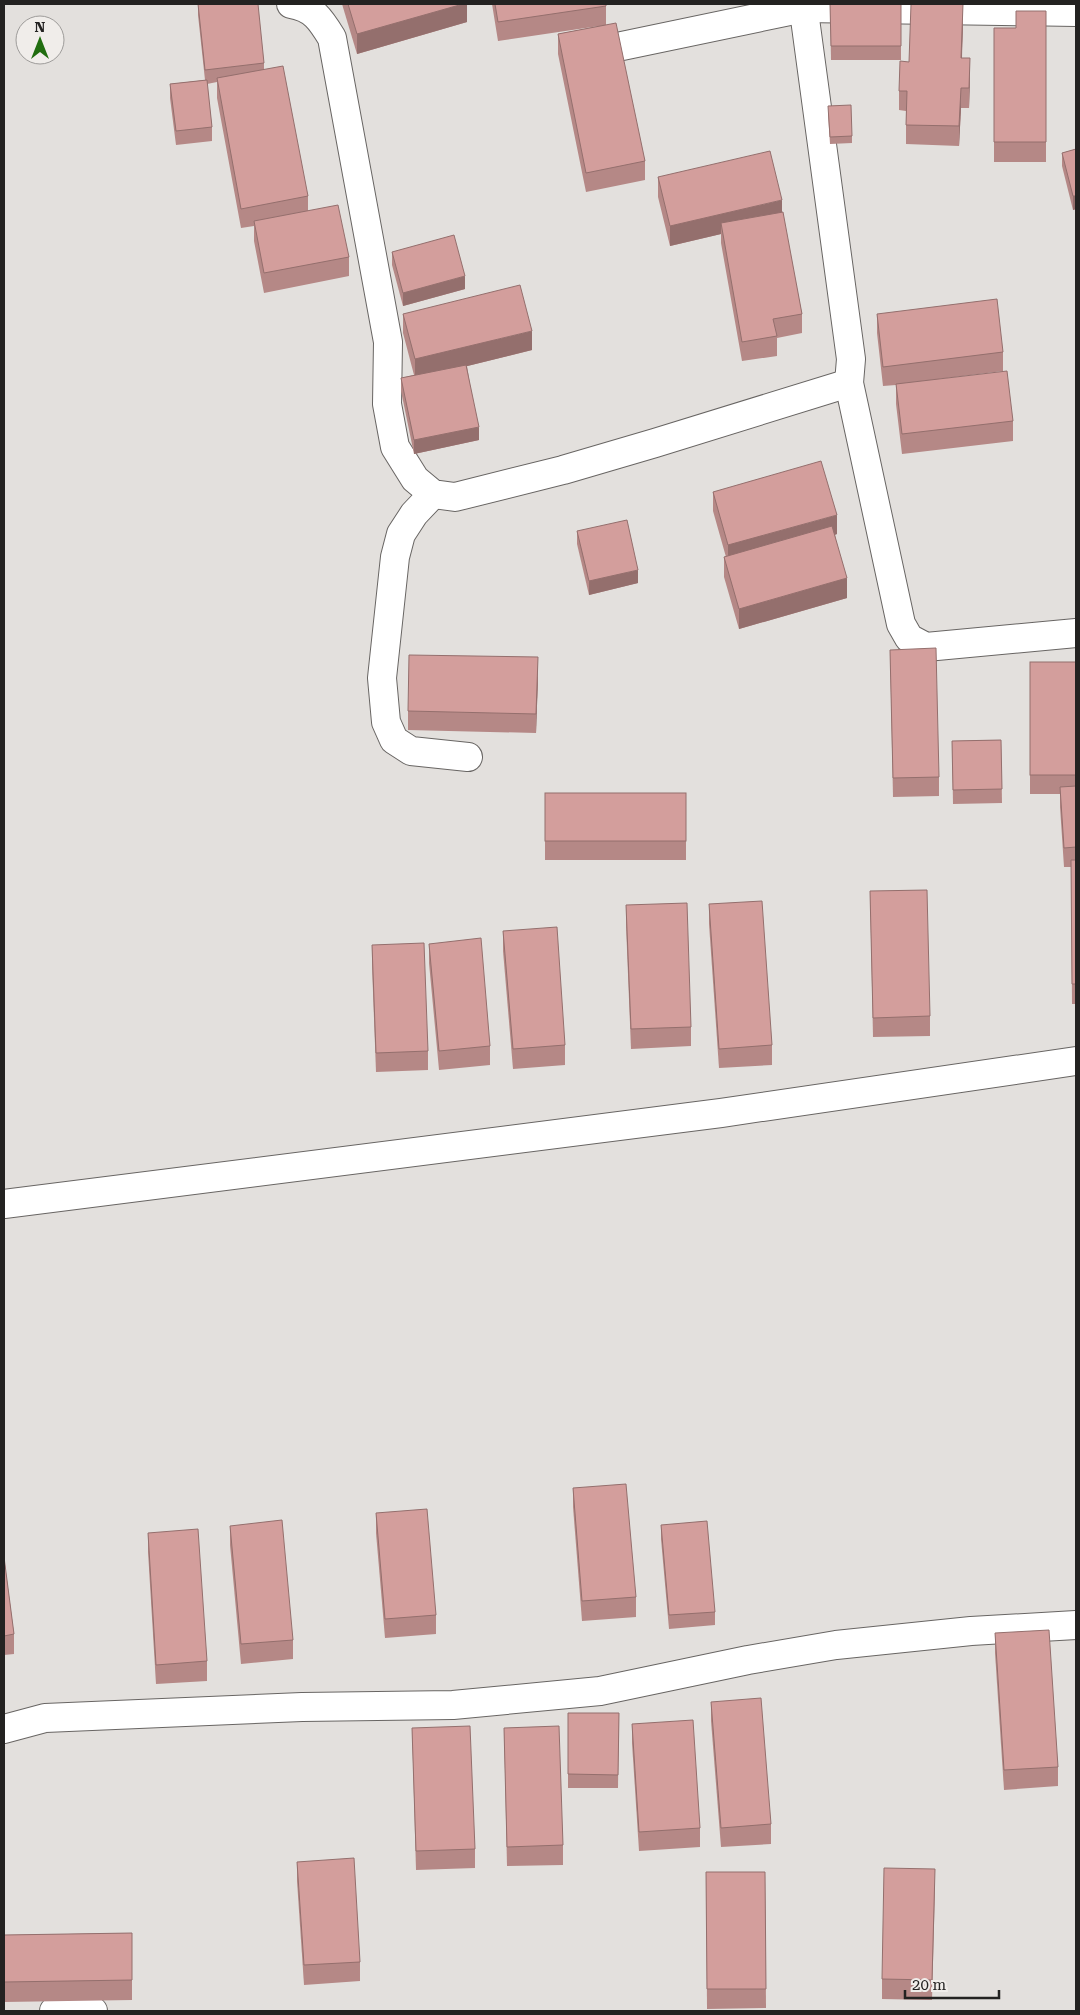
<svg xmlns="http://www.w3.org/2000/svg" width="1080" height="2015" font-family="'Roboto Serif',serif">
	<rect width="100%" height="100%" fill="#e3e0dd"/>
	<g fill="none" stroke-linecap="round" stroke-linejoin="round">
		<defs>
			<g id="street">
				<path d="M291,4C314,8 321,20 332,38L388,342L387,404L395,447L415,479L433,494L455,497L563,470L655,443L849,383"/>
				<path d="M803,4L851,359L849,383L901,624L909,638L926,647L1076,633"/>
				<path d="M622,46L804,8L1076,12"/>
				<path d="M433,494L414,514L401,534L395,557L382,678L386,722L394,740L411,751L468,757"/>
				<path d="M4,1204L721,1113L1076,1061"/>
				<path d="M4,1729L45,1718L302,1707L453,1705L600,1691L748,1660L836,1645L971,1631L1076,1625"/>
				<path d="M54,2011H93"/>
			</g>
		</defs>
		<use href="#street" stroke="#686563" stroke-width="30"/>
		<use href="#street" stroke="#fff" stroke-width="28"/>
	</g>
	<g fill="#b58886">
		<path d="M198,4L264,63V69L308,196V211L349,257V276L264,293L254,241V226L241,228L217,98V82L207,84L212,127V141L176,145L170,98V84L205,80L198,15Z"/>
		<path d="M342,4H467V22L357,54Z"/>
		<path d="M492,4H606V25L645,161V180L586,192L558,54V34L599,26L498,41Z"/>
		<path d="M830,4H901V60H831Z"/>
		<path d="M1046,11V162H994V28H1016Z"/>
		<path d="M963,23L962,58L970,78L969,108H961L959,146L906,144V111L899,110V91L909,62Z"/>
		<path d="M828,113L852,136V143L830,144Z"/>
		<path d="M1076,149V209L1073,210L1062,166V153Z"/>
		<path d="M658,177L782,212L802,314V333L777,338V356L742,361L721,243V234L670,246L658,197Z"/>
		<path d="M392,252L465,289L403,306L392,265Z"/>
		<path d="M403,314L532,350L467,366L479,440L414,454L401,391V378L414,375L403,333Z"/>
		<path d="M877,314L1003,352V371L939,379L1013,421V441L902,454L896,404V385L883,386L877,333Z"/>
		<path d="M713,492L837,534L835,535L847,598L739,629L724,577V557H726L713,511Z"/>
		<path d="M577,531L638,583L589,595L577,544Z"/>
		<path d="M890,650L939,777V796L893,797Z"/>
		<path d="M1030,662H1076V1004H1072L1071,867H1064L1060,807V794H1030Z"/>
		<path d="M538,677L536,733L408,730V711Z"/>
		<path d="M1001,740L1002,803L953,804L952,741Z"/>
		<rect x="545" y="793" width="141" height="67"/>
		<path d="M870,891L930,1016V1036L873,1037Z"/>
		<path d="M709,904L772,1045V1065L719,1068L709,924Z"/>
		<path d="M626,905L691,1027V1046L631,1049L626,925Z"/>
		<path d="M503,931L565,1045V1065L513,1069L503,951Z"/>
		<path d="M429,944L490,1046V1065L439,1070L429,963Z"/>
		<path d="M372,945L428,1051V1070L376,1072L372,965Z"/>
		<path d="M573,1488L636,1597V1617L582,1621L573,1507Z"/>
		<path d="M376,1513L436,1615V1634L385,1638L376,1533Z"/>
		<path d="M661,1525L715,1612V1625L669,1629L661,1539Z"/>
		<path d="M230,1526L293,1640V1659L241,1664L230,1545Z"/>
		<path d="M148,1533L207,1661V1681L156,1684L148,1552Z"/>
		<path d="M4,1557L14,1634V1654L4,1655Z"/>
		<path d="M995,1633L1058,1767V1786L1004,1790L995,1653Z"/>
		<path d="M711,1702L771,1824V1844L721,1847L711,1721Z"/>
		<path d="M568,1713H619L618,1788H568Z"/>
		<path d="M632,1724L700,1828V1847L639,1851L632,1743Z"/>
		<path d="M412,1728L475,1849V1868L416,1870Z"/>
		<path d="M504,1728L563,1845V1865L507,1866Z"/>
		<path d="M297,1862L360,1962V1981L304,1985L297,1881Z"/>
		<path d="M706,1872H765L766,2008L707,2009Z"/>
		<path d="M935,1888L932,2000L882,1999V1979Z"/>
		<path d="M132,1933V2000L4,2002V1935Z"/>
	</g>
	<g fill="#946f6d">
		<path d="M463,4H467V22L357,54V34Z"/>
		<path d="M963,4V23L961,78V58Z"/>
		<path d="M970,58V78L969,108V88Z"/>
		<path d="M961,88V108L959,146V126Z"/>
		<path d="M1073,196H1076V209L1073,210Z"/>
		<path d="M782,200V219L721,223V234L670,246V226Z"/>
		<path d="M465,276V289L403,306V293Z"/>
		<path d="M532,331V350L415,379V359Z"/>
		<path d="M479,427V440L414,454V440Z"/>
		<path d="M837,515V534L728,564V545Z"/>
		<path d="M638,570V583L589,595V581Z"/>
		<path d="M847,578V598L739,629V609Z"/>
		<path d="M538,657V677L536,733V714Z"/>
	</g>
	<g fill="#d39e9c" stroke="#946f6d">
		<path d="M198,4H258L264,63L205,70Z"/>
		<path d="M348,4H463L357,34Z"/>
		<path d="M495,4H606V6L498,22Z"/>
		<path d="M830,4H901V46H831Z"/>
		<path d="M911,4H963L961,58H970L969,88H961L959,126L906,125L907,91H899L900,61L909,62Z"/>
		<path d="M1016,11H1046V142H994V28H1016Z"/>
		<path d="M616,23L645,161L586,173L558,34Z"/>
		<path d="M283,66L308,196L241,209L217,78Z"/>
		<path d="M207,80L212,127L176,131L170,84Z"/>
		<path d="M851,105L852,136L830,137L828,106Z"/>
		<path d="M1076,149V196H1073L1062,153Z"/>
		<path d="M770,151L782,200L670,226L658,177Z"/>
		<path d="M338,205L349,257L264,273L254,221Z"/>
		<path d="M783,212L802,314L773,319L777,336L742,342L721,223Z"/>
		<path d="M454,235L465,276L403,293L392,252Z"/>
		<path d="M520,285L532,331L415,359L403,314Z"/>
		<path d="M997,299L1003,352L883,367L877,314Z"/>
		<path d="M466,365L479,427L414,440L401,378Z"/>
		<path d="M1007,371L1013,421L902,434L896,384Z"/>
		<path d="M821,461L837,515L728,545L713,492Z"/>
		<path d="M627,520L638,570L589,581L577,531Z"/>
		<path d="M832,526L847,578L739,609L724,557Z"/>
		<path d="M936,648L939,777L893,778L890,650Z"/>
		<path d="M409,655L538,657L536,714L408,711Z"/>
		<rect x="1030" y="662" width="46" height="113"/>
		<path d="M1001,740L1002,789L953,790L952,741Z"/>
		<path d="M1076,786V847L1064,848L1060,787Z"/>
		<rect x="545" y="793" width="141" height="48"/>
		<path d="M1071,860H1076V984H1072Z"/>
		<path d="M927,890L930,1016L873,1018L870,891Z"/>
		<path d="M762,901L772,1045L719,1049L709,904Z"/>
		<path d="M687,903L691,1027L631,1029L626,905Z"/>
		<path d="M557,927L565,1045L513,1049L503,931Z"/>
		<path d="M481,938L490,1046L439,1051L429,944Z"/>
		<path d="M424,943L428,1051L376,1053L372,945Z"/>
		<path d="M626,1484L636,1597L582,1601L573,1488Z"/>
		<path d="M427,1509L436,1615L385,1619L376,1513Z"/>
		<path d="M282,1520L293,1640L241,1644L230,1526Z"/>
		<path d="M707,1521L715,1612L669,1615L661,1525Z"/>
		<path d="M198,1529L207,1661L156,1665L148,1533Z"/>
		<path d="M4,1557L14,1634L4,1636Z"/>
		<path d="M1049,1630L1058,1767L1004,1770L995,1633Z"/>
		<path d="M761,1698L771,1824L721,1828L711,1702Z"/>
		<path d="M568,1713H619L618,1775L568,1774Z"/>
		<path d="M693,1720L700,1828L639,1832L632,1724Z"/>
		<path d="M470,1726L475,1849L416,1851L412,1728Z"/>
		<path d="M559,1726L563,1845L507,1847L504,1728Z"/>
		<path d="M354,1858L360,1962L304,1965L297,1862Z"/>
		<path d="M884,1868L935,1869L932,1980L882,1979Z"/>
		<path d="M706,1872H765L766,1989H707Z"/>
		<path d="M132,1933V1980L4,1982V1935Z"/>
	</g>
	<rect width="1080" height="2015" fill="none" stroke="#232221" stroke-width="10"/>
	<g transform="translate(40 40)"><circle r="24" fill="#f0edea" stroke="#9e9c9a"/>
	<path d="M0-4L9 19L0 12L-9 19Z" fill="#206d0f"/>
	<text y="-8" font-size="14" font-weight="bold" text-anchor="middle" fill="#232221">N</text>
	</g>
	<path d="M905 1990v8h94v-8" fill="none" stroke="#232221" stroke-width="2.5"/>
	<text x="912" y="1990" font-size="15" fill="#232221" stroke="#f0edea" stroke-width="4" paint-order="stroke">20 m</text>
</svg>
